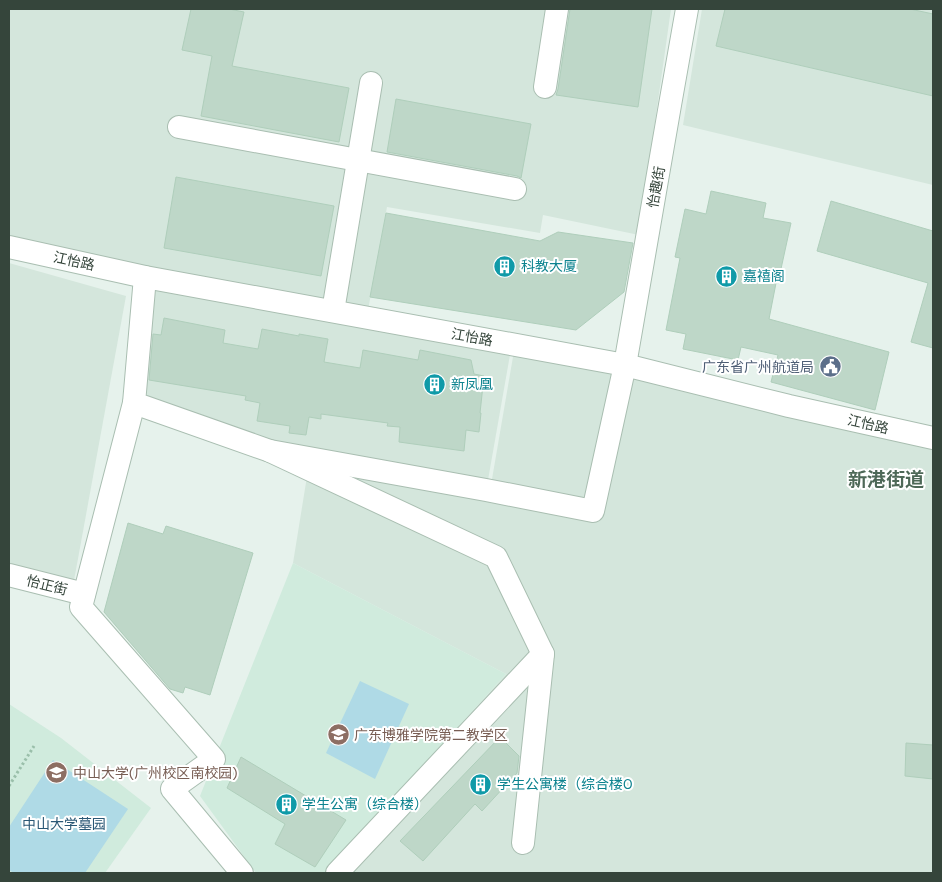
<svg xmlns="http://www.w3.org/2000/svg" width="942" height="882" font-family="'DM Sans','Noto Sans SC',sans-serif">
	<rect width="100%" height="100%" fill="#e6f2ec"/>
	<g fill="#d4e6dc">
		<path d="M9,9H671L639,235L543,215L540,233L387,207L368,310L108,262L9,236Z"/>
		<path d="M702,9H933V185L683,125Z"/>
		<path d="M9,263L126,296L73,586L9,566Z"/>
		<path d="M149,282L511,349L488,480L270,445L140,398Z"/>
		<path d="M514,351L614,371L589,506L491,485Z"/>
		<path d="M628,373L933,445V873H326L506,674L293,563L309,464L597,517Z"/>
	</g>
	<g fill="#d0ebdd">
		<path d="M293,563L506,674L326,873H256L200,796Z"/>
		<path d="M9,704L61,738L151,808L105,873H9Z"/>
	</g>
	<g fill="#afdae6">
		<path d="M360,681L409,704L375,779L326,753Z"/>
		<path d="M53,760L128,809L85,873H14L9,870V827Z"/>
	</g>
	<g fill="#bed7c8" stroke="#afcebb">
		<path d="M191,9H229L244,12L232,66L349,88L339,142L201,116L212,56L182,50Z"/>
		<path d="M570,9H652L638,107L556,95L558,89Z"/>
		<path d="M725,9H910L933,14V96L716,46Z"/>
		<path d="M396,99L531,124L521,178L517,176L387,152Z"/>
		<path d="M176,177L334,206L321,276L164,248Z"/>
		<path d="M711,191L766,203L763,218L791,223L779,278H777L769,319L889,352L875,410L771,382L778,355L741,347L738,360L683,349L686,334L666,330L680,258L675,257L685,209L706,214Z"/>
		<path d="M831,201L933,231V348L911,342L928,283L817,251Z"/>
		<path d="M386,213L540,241L558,232L633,243L624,292L576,330L370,297Z"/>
		<path d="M164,318L225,330L223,343L258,349L262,329L299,336V334L328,339L324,362L360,368L363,350L418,360L420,350L471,360L474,374L484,376L480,413H481L479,432L466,430L464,451L399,442L400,427L387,426L388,423L321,414V419L309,417L306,435L289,433L290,426L257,421L260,403L245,400L246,396L149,380L153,334L161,335Z"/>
		<path d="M128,523L163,534L166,526L253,553L210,695L185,687L183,693L170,689L104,612Z"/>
		<path d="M500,737L519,756L517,773L482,811L475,804L423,861L400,841Z"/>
		<path d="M906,743L933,745V779L905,776Z"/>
		<path d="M241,757L346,820L315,867L275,844L285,824L227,788Z"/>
	</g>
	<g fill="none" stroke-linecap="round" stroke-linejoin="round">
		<defs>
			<g id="minor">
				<path d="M545,87L557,9"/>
				<path d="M179,127L515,189"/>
				<path d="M9,247L145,277L625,365L789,406L933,438"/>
				<path d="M145,277L134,403L270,451L496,557L543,654L523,843"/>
				<path d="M333,311L371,83"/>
				<path d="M134,403L81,607L214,759L172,789L242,873"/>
				<path d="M270,451L486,490L593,511L625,365L670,105L687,9"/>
				<path d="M9,575L84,594"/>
				<path d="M337,873L543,654"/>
			</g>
		</defs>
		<use href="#minor" stroke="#a9beb1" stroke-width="24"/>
		<path stroke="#9abfaa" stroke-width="3" stroke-dasharray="2.5 2.5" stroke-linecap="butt" d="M9,786L34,746"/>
		<use href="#minor" stroke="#fff" stroke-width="22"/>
	</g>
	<defs>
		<symbol id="building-disc" viewBox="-11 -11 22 22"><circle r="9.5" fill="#0f9aa8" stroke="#fff"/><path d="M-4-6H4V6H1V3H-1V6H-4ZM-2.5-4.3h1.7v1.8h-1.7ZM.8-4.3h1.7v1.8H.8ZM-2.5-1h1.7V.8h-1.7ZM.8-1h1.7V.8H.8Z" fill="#fff"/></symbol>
		<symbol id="civic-disc" viewBox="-11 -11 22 22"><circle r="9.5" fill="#5c6f8a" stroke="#fff"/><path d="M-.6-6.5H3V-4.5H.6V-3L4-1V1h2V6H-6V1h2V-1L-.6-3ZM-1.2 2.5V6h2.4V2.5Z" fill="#fff"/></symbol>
		<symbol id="university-disc" viewBox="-11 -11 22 22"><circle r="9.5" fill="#8d6e63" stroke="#fff"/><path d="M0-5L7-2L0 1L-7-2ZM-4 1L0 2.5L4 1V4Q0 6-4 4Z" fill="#fff"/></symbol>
	</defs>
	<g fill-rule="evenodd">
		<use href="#building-disc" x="492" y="254" width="25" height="25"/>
		<use href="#building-disc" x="714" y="264" width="25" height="25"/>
		<use href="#civic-disc" x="818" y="354" width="25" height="25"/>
		<use href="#building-disc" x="422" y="372" width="25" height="25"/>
		<use href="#university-disc" x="326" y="722" width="25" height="25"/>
		<use href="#university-disc" x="44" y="760" width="25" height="25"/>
		<use href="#building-disc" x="468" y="772" width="25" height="25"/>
		<use href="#building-disc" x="274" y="792" width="25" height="25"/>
	</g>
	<g text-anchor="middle" stroke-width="4" stroke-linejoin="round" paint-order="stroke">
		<g font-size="14" fill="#35453b" stroke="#fff">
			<text transform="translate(656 187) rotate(-80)" y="5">怡趣街</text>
			<text transform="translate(74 261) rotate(12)" y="5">江怡路</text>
			<text transform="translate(472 337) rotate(10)" y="5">江怡路</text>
			<text transform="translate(868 424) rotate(13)" y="5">江怡路</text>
			<text transform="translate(47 585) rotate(14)" y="5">怡正街</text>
		</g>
		<g font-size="14" fill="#0d838f" stroke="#fff" text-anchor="start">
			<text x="521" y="271">科教大厦</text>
			<text x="743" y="281">嘉禧阁</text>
			<text x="451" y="389">新凤凰</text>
			<text x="497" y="789">学生公寓楼（综合楼0</text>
			<text x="302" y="809">学生公寓（综合楼）</text>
		</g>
		<g font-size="14" fill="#4e5e75" stroke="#fff" text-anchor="end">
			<text x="814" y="372">广东省广州航道局</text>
		</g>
		<g font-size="14" fill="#785e54" stroke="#fff" text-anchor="start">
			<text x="354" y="740">广东博雅学院第二教学区</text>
			<text x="73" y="778">中山大学(广州校区南校园)</text>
		</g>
		<g font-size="14" fill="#2a5775" stroke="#fff">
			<text x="64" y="829">中山大学墓园</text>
		</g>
		<g font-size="19" font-weight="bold" fill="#4d6857" stroke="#fff">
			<text x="886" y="486">新港街道</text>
		</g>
	</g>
	<rect width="942" height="882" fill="none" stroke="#35453b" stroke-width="20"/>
</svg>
